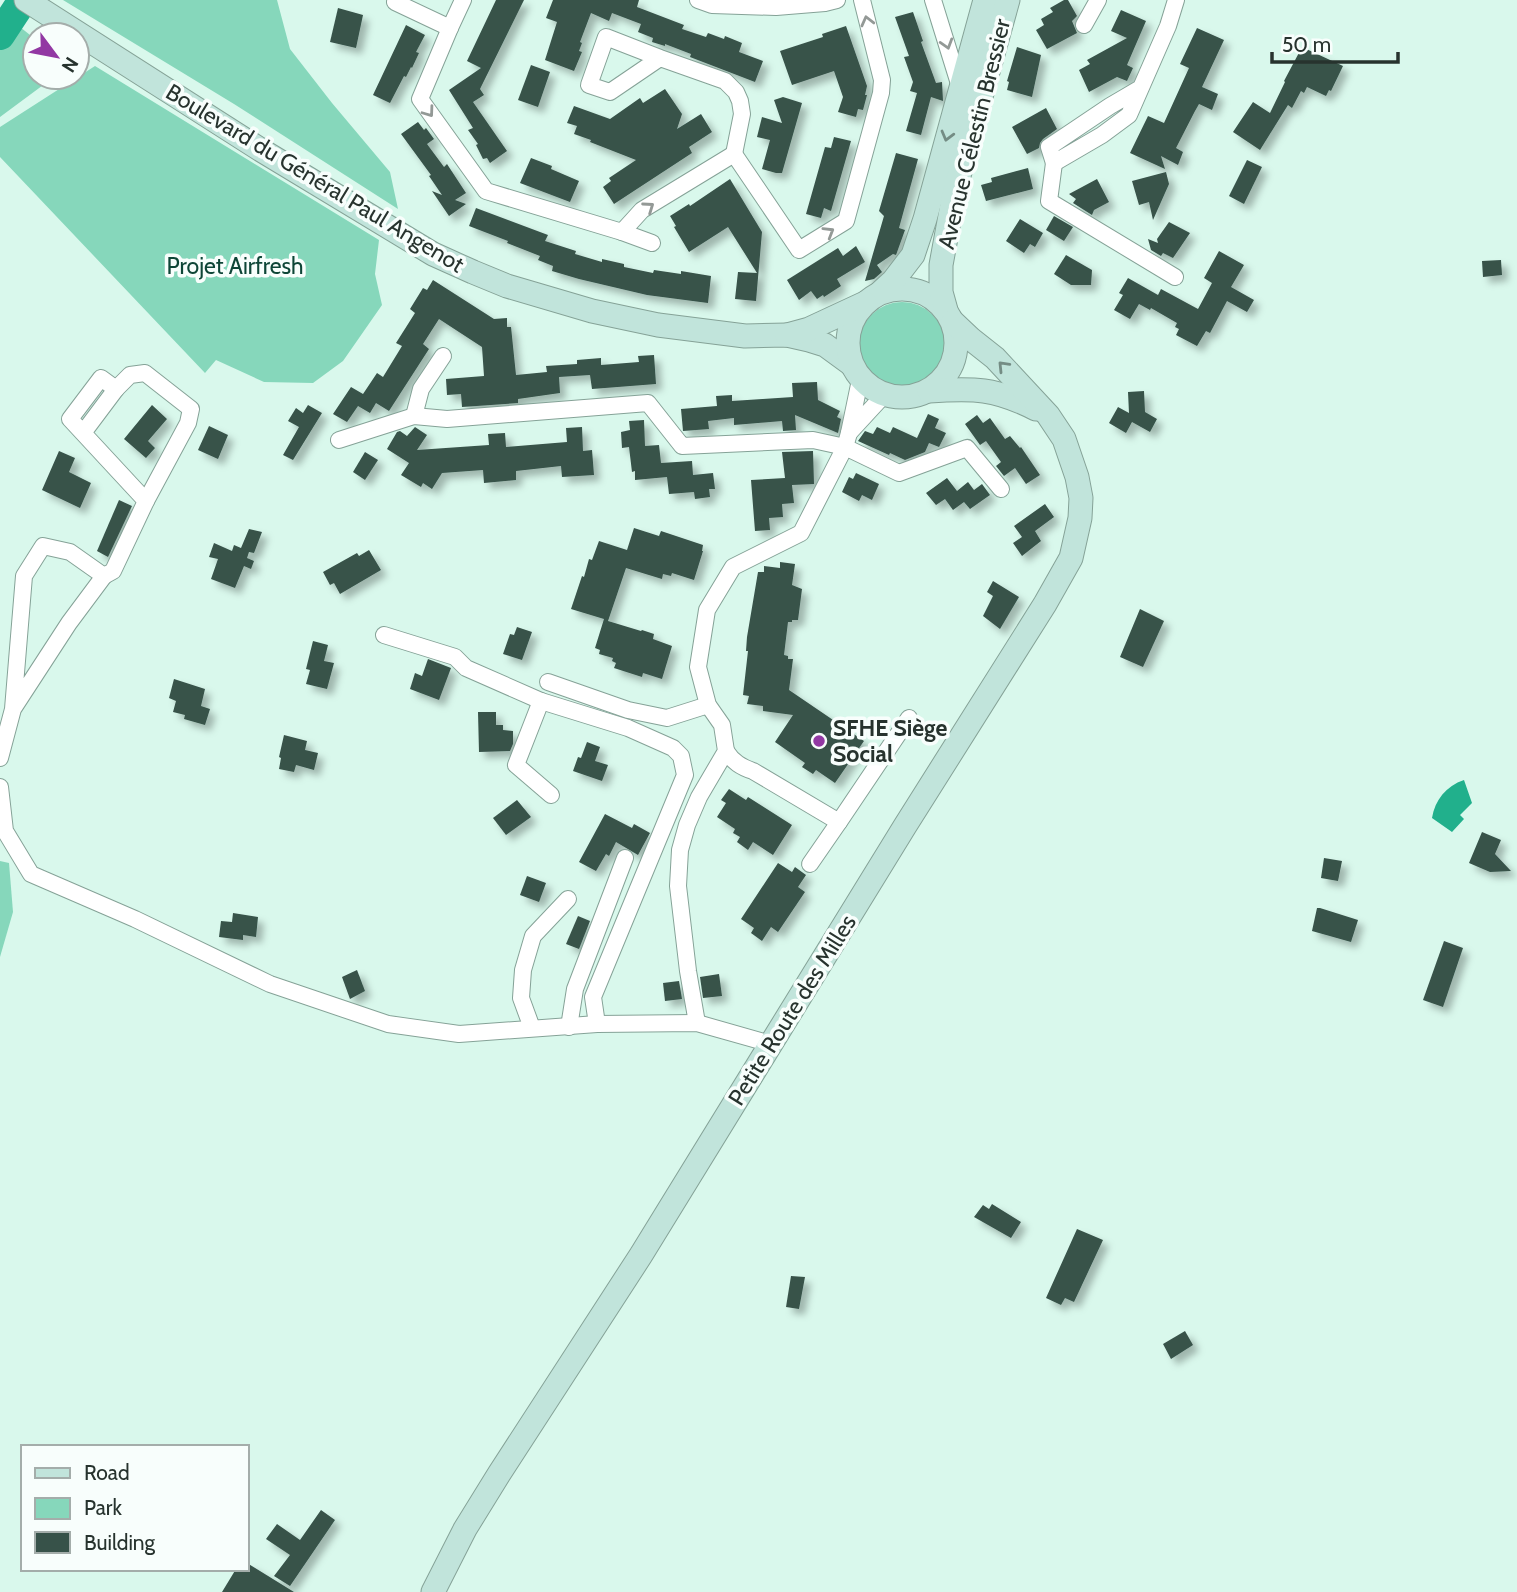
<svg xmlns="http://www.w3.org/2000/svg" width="1517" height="1592" font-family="Cabin,sans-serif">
	<defs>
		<filter id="shadow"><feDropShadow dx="6" dy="6" stdDeviation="3.5" flood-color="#0004"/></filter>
	</defs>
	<rect width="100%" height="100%" fill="#d9f8ec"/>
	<g fill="#86d7bb">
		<path d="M63,0H277L290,49L332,103L390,172L398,209L234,104Z"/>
		<path d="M0,11L35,39V77H54L0,117Z"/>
		<path d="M95,66L379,240L375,274L382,305L343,361L313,383L264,382L216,360L205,373L0,157V127Z"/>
		<circle cx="902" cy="345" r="43"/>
		<path d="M0,861L9,863L13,912L0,957Z"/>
	</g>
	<path fill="#21b08c" d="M1464,780L1472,803L1460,815L1464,819L1452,832L1432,818C1435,800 1446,786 1464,780Z"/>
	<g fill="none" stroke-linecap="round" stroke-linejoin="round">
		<path stroke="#21b08c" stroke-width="30" d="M0,35L23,0"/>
	</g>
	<g fill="#375249" filter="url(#shadow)">
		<path d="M496,0H524L480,89L484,95L473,102L507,151L490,163L487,158L483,159L476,145L478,144L468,130L473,128L449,90L481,68L467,61Z"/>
		<path d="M553,0H639L637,7L684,25L682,29L706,37L708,33L724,39L725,36L742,43L739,52L763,61L755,82L690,57L691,54L665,44V46L652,42L653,38L638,32L641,24L612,13L609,21L591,13L580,42L582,43L579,51L582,52L574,71L545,60L557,22L546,18Z"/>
		<path d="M1064,0H1068L1077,16L1072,21L1077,33L1047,49L1036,30L1044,25L1041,19L1053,12L1050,8Z"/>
		<path d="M338,8L363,15L356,48L330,42Z"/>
		<path d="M1121,10L1146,21L1127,65L1133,68L1127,81L1117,77L1089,92L1079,70L1090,64L1087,60L1127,38L1111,31Z"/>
		<path d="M913,12L923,41L921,42L936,83L942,82L943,101L931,97L921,135L906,131L917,93L910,91L913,82L904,57L909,56L895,17Z"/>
		<path d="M406,25L425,35L416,52L419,53L412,68L411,67L406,77L404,76L390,103L373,95Z"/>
		<path d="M846,26L867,86L865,95H867L863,110L858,109L856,117L838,112L843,97L834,71L792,85L780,51L823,37L822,34Z"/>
		<path d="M1197,28L1224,40L1202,87L1218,94L1212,110L1199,104L1195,111L1176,148L1183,152L1178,165L1161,156L1165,169L1130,153L1148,116L1164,123L1189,68L1180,64Z"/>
		<path d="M1017,47L1041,55L1032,97L1007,90L1009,82L1007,81Z"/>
		<path d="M1302,47L1343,66L1331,91L1329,90L1326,96L1307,87L1304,93L1301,91L1292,108L1288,105L1260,150L1233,132L1253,102L1270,113L1285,82L1284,81Z"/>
		<path d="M531,65L550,72L538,107L518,100Z"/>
		<path d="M665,89L682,114L677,129L701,114L712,132L689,147L692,153L614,204L603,187L611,181L609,178L636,160L590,142L591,140L574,134L577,126L567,123L574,106L610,119L640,98L643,103Z"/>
		<path d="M783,97L802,103L782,173H776L762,169L770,140L757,137L762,117L782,123L774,100Z"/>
		<path d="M1046,108L1057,129L1043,139L1040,143L1039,148L1027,154L1012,127Z"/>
		<path d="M418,122L424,130L426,128L434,139L427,144L444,167L447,164L466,193L455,200L466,204L449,216L432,191L442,195L429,176L431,175L401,134Z"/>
		<path d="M834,137L851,141L831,211L824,208L821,218L806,214L825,147L831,148Z"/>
		<path d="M896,153L918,159L899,228L905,230L896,255L893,254L877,265L882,272L874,279L865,281L884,216L879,211Z"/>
		<path d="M531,158L552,166L551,169L579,181L570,202L520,183Z"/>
		<path d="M1247,160L1262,167L1244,204L1229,196Z"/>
		<path d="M1028,168L1033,189L986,201L981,185L992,182L991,178Z"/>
		<path d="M1166,172L1169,184L1153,220L1149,202L1139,205L1132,181Z"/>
		<path d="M730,179L762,232L756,301L735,299L738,272L757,273L728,227L689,252L674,227L676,226L670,216L689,204L690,206Z"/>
		<path d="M1097,179L1109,202L1094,210L1092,215L1073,203L1076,199L1069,194Z"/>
		<path d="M476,208L548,235L545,241L576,251L575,254L602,262V259L624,264V267L653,273L654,270L681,274V271L711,276L708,303L647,295L579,279L552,271L553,266L538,260L540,256L507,243L508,241L469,226Z"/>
		<path d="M1054,216L1073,227L1064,241L1046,230Z"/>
		<path d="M1020,219L1043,233L1035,247L1030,244L1024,253L1006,241Z"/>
		<path d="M1169,222L1190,233L1173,258L1163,253L1161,256L1151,250L1148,239L1158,243L1157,239Z"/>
		<path d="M856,246L865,262L837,279L841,286L824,297L823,295L817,299L811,291L799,300L787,280L838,248L843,256Z"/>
		<path d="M1219,251L1244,265L1231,287L1254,300L1247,312L1227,301L1210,333L1206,331L1197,346L1176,335L1179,329L1175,327L1177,323L1151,308L1150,310L1139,304L1130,319L1114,310L1123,295L1119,293L1128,278L1158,295L1161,289L1198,309L1212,283L1204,278Z"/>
		<path d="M1066,255L1092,270L1091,285H1071L1054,274Z"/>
		<path d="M1501,260L1502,275L1483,277L1482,261Z"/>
		<path d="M433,280L494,319L507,318V327H511L516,375L547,372L546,366L577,364V360L601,358V365L639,362L638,356L654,355L656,384L592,389L590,375L559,377L560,393L518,399V403L462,407L461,394L447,395L446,379L484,376L482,347L439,319L423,344L429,349L389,411L376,403L370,413L358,406L347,422L333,414L351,387L363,394L377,373L383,377L402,346L396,343L415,313L410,309L423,288L427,290Z"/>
		<path d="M817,382L818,400L840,411L837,417L841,419L838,433L795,415L796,430L783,431L782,421L734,425V418L708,421L709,429L683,431L681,409L717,406L716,396L732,395V401L793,397L792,383Z"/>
		<path d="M1144,391L1145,412L1157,419L1150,432L1132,422L1126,433L1109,423L1118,407L1129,413L1128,392Z"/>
		<path d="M152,405L167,419L148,441L155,448L146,458L124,439Z"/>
		<path d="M308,405L322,413L293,460L283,455L299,427L288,421L296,408L303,413Z"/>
		<path d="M928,414L939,419L935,428L946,433L939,447L929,443L925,452L905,460L890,453L889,455L858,441L865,431L873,434L877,427L890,433L893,427L917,438Z"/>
		<path d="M977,415L983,423L990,418L1005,439L1010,436L1020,448L1021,447L1040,475L1026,484L1015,468L1004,476L996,466L1001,462L986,441L980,445L965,424Z"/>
		<path d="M644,420L645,446L659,445L661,463L692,461L693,475L713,473L715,489H709L710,497L695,499L694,492L669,494L667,477L635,480V471L632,472L629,447L622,448L621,432L630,430L629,421Z"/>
		<path d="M209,426L228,435L218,459L198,450Z"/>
		<path d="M415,427L427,435L417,450L489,445L488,434L505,433L506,447L567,442L566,428L582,427L583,451L592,450L594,475L562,477L561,466L516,471V480L484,483L483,470L442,473L432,489L423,483L421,487L401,475L409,463L387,449L397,432L400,431L407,436Z"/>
		<path d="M59,451L75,458L69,472L91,483L80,508L42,490Z"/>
		<path d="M813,451L814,484L792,485L794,503L782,504L783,517L769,518L770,530L755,531L751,480L785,478L782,452Z"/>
		<path d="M365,452L378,460L365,480L353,472Z"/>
		<path d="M856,473L879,484L872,500L862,495L859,501L842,492L849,477L853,479Z"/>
		<path d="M947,478L957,491L968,482L974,490L982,484L990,495L970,509L964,502L953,510L945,499L936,505L926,493Z"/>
		<path d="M119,500L132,506L108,557L97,551Z"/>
		<path d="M1045,504L1054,517L1035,531L1041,541L1022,556L1013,543L1022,537L1014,526Z"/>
		<path d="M634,528L659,536L661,531L703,545L702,551H703L694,580L672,573L671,576L663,574L662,579L626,568L608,621L641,631L642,630L654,634L653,639L672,646L662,679L643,673L642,677L614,668L616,663L612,661L613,658L599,654L600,650L595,648L604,619L571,609L582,576L584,577L589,559L592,560L599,541L627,550Z"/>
		<path d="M249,529L262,532L254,553L249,552L247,558L254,561L251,569L244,566L235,588L211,579L218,559L209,557L214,543L232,551L234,545L241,548Z"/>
		<path d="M369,550L381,570L340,594L334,583L330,585L323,572L357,553L359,556Z"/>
		<path d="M780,562L795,564L792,585L802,589L798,620H792V622H788L784,655L788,656V659H793L789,690L864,741L835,783L816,770L813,774L802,767L805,763L775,742L793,715L763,711V706L747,704L749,696L743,695L748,651H746L747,637L758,572H764V566L780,568Z"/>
		<path d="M993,581L1019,597L1000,629L983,616L993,596L987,592Z"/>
		<path d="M1140,609L1164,621L1143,667L1120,657Z"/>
		<path d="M517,627L532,632L522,660L503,654L510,634L514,635Z"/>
		<path d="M313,641L328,645L324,661L334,663L327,689L306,684L310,670L306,669Z"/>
		<path d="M428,659L451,668L439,700L410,689L415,673L422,676Z"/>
		<path d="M174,679L205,689L201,706L210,709L205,725L184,719L185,715L173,712L176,701L169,698Z"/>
		<path d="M478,712H496V725H503V730L513,731V744L510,751L479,752Z"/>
		<path d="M284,735L307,741L305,750L318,753L314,770L296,765L294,772L279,769L281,758L279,757Z"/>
		<path d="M587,742L600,747L595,761L608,765L602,781L573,771L578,757L581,758Z"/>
		<path d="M729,789L746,800L748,797L792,825L773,855L753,842L748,850L737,842L740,837L733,833L735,829L717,817L726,803L721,800Z"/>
		<path d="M517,800L531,817L506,835L493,818Z"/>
		<path d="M605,814L632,828L634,824L650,833L638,855L616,842L609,856L606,854L596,871L579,862Z"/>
		<path d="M1482,832L1501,840L1495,854L1511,871L1490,872L1469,863Z"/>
		<path d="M1324,858L1342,861L1338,881L1321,878Z"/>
		<path d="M778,863L792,872L795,867L806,875L798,887L805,892L778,932L771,927L762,941L751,933L754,928L741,919Z"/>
		<path d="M527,876L546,883L539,902L520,895Z"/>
		<path d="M1317,908H1320L1358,920L1351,942L1312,931Z"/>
		<path d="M233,913L258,917L256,937L243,935V940L219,937L221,921L232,922Z"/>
		<path d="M578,916L590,921L579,949L566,944Z"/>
		<path d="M1444,941L1463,948L1443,1007L1423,1000Z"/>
		<path d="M357,970L365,991L350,999L342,977Z"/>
		<path d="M719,974L722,996L703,998L700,977Z"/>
		<path d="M679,981L682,999L665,1001L663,983Z"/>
		<path d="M992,1204L1021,1222L1011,1238L974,1217L983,1205L989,1209Z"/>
		<path d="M1077,1229L1103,1240L1074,1302L1065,1298L1061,1305L1046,1298Z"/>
		<path d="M791,1276L805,1277L799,1309L786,1307Z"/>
		<path d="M1185,1331L1193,1345L1171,1359L1163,1344Z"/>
		<path d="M321,1510L335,1520L290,1586L274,1576L290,1555L266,1539L277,1524L300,1540Z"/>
		<path d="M247,1563L294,1592H222L236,1569H247Z"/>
	</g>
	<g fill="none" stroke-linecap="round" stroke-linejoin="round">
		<defs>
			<g id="street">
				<path d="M463,0L450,28L420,99L486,191L622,232L642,210L734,154L799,250L846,221L881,93L882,80L862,0"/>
				<path d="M698,0L712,5L776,7L825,3L837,0"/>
				<path d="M933,0L960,87"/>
				<path d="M395,2L450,28"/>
				<path d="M1084,25L1098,0"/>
				<path d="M660,58L610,92L589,85L606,37L660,58L725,81L736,92L740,101L742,114L734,154"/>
				<path d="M1139,89L1110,106L1049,147L1054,163L1102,135L1129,115L1168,26L1176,0"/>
				<path d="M1054,163L1049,201L1175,277"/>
				<path d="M622,232L652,243"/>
				<path d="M860,380L849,433L884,395"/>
				<path d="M116,389L130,375L145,373L191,409L188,423L146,501"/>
				<path d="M414,416L421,389L443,356"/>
				<path d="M83,433L116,389L101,378L70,419L146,501L113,571L104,576"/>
				<path d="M339,440L414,416L447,419L648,403L682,446L813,440L845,447L899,473L967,448L1001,489"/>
				<path d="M384,635L455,657L466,668L541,701L628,728L673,748L681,756L685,775L593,997L597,1024"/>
				<path d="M548,682L628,710L667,718L708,705"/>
				<path d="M541,701L516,765L551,795"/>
				<path d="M726,751C733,762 741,767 753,771L839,822L909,718"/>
				<path d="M0,758L13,709L24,576L43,546L70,552L104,576L69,623L13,709"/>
				<path d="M0,787L5,831L31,874L135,919L270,984L388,1024L459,1034L597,1024L697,1023L771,1044"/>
				<path d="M810,864L839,822"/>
				<path d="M697,1023L688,971L678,886L680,850L687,825L699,797L726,751L722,725L708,705L698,667L707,610L733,567L801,533L845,447L849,433"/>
				<path d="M569,1027L575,989L625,858"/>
				<path d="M532,1028L521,998L523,970L533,936L568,899"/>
			</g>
			<g id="secondary">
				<path d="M26,0L261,150L433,254L473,272L507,286L592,311L658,325L745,336L787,335L809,340L825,345L851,364"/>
				<circle cx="902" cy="343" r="54"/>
				<path d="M881,292L893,281L913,255L925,219L985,0"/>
				<path d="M946,310L941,292V265L954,194L1008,0"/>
				<path d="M787,335L809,329L865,303"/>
				<path d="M929,391C974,388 995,388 1036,409"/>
				<path d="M433,1592L465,1529L499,1474L641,1255L905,826L1045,604L1071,558L1080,518L1081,498L1077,477L1064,439L1048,415L995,358L971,339L953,322"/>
			</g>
		</defs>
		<use href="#street" stroke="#85a297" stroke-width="18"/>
		<use href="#secondary" stroke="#85a297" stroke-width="25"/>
		<use href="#street" stroke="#fff" stroke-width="16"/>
		<use href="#secondary" stroke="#c1e4db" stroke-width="23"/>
	</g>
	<defs><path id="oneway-chevron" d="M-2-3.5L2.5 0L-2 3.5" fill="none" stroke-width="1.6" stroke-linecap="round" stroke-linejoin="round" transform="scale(1.75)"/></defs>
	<g stroke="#939996">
		<use href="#oneway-chevron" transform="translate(867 21) rotate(-104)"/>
		<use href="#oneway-chevron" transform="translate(947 44) rotate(73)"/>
		<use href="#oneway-chevron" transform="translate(429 112) rotate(54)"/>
		<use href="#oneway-chevron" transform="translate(649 207) rotate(-35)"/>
		<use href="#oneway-chevron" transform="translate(829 232) rotate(-31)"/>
	</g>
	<g stroke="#748c84">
		<use href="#oneway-chevron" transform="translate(947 136) rotate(105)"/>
		<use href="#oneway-chevron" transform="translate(1003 366) rotate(-134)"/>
	</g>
	<circle fill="#9238a3" stroke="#f8fefc" stroke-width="2.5" cx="819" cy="741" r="7"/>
	<g text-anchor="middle" stroke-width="7" stroke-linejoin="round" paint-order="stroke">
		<g font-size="23" fill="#27332e" stroke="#f8fefc">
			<text transform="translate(974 134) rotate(-76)" y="8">Avenue Célestin Bressier</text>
			<text transform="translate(315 178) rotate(31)" y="8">Boulevard du Général Paul Angenot</text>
			<text transform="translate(792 1010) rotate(-58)" y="8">Petite Route des Milles</text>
		</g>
		<g font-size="23" fill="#0e4637" stroke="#f8fefc">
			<text x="235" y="274">Projet Airfresh</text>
		</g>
		<g font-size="23" font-weight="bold" fill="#27332e" stroke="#f8fefc" text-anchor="start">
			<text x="833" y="736">SFHE Siège<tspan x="833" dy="26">Social</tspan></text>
		</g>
	</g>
	<rect x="21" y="1445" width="228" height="126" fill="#f8fefc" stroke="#a4adaa" stroke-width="2"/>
	<rect x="35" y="1468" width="35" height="10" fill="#c1e4db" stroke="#a4adaa" stroke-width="2"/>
	<text x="84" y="1480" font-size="21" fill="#27332e">Road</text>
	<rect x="35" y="1498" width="35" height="21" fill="#86d7bb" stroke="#a4adaa" stroke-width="2"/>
	<text x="84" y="1515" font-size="21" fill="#27332e">Park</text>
	<rect x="35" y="1532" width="35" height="21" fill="#375249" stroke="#a4adaa" stroke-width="2"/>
	<text x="84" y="1550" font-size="21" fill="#27332e">Building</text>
	<g transform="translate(56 56) rotate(122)"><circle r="33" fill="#f8fefc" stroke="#a4adaa" stroke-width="2"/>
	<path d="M0-5L12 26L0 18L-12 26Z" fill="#9238a3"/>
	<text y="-10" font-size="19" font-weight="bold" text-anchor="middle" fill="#27332e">N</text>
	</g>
	<path d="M1272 52v10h126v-10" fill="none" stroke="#27332e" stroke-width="3.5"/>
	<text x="1282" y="52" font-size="21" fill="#27332e" stroke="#f8fefc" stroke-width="5" paint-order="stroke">50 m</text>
</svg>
